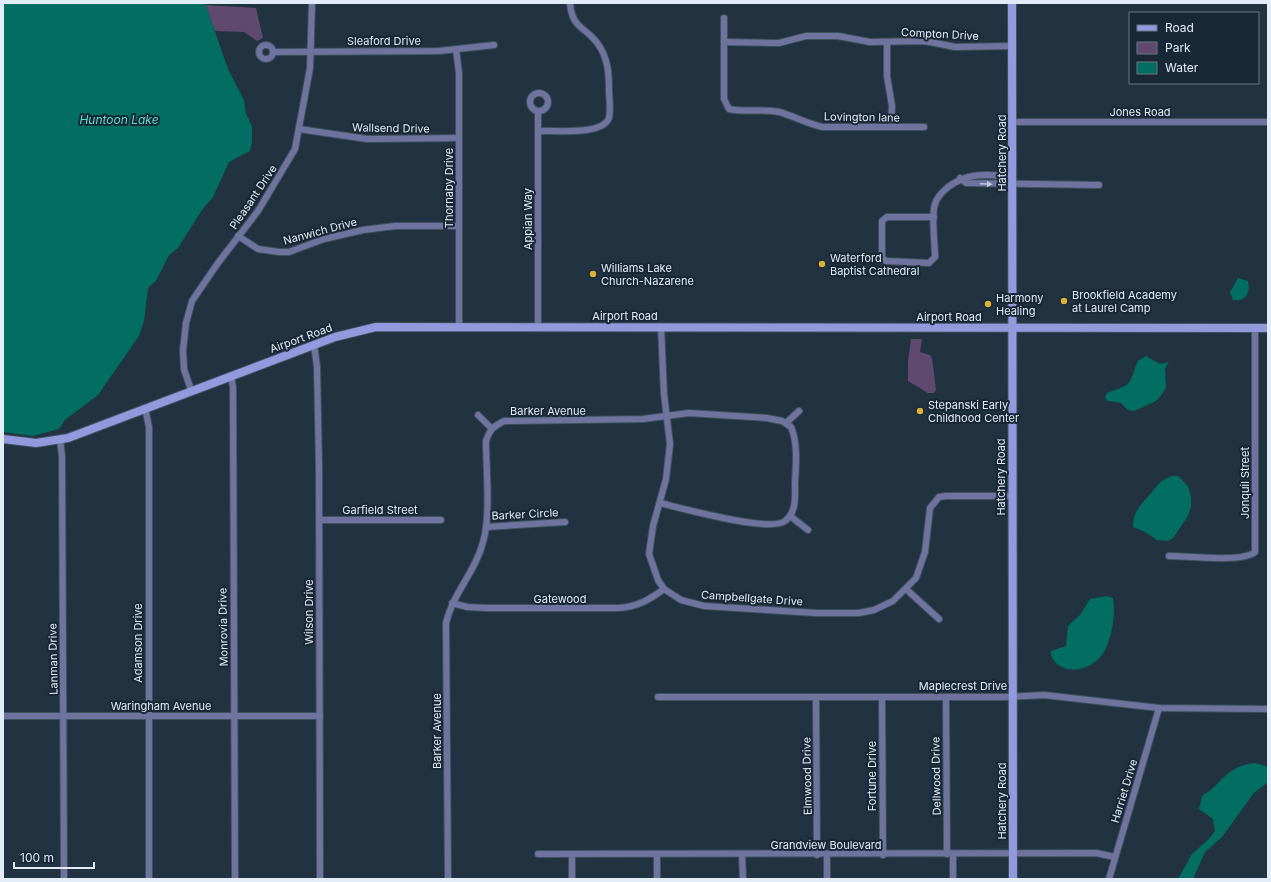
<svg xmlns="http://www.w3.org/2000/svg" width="1271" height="882" font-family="Inter,sans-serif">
	<rect width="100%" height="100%" fill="#213241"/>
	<g fill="#5f496e">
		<path d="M205,5L256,8L263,38L257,41L244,32L215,31Z"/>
		<path d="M911,339H922L920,352L930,355L932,358L936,390L934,393H928L908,381V362Z"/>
	</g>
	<g fill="#016d63">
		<path d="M3,3H205L228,69L244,100L246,114L252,126V142L250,151L229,162L213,197L202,210L178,248L169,255L156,281L148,288L144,321L139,336L98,395L65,420L59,429L33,436L3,432Z"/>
		<path d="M1238,278L1248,281C1250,292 1247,302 1233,300L1230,292Z"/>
		<path d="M1146,356L1160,364L1169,362L1165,368L1166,387L1163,393L1156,401L1134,411L1128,410L1121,403L1108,401L1105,398L1107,393C1135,383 1127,386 1138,361Z"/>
		<path d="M1172,476H1178L1188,486L1191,497V507L1188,516L1173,538L1168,541L1157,540L1145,532L1133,527C1133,510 1142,504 1152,492C1159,483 1161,480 1172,476Z"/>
		<path d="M1107,596L1113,598C1116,615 1112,635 1105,650C1097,667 1072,676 1057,664C1053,660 1050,656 1051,651L1066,646L1068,626L1080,615L1090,599Z"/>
		<path d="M1256,763L1268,767V782L1254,793L1222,837L1205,852L1193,879H1178L1192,854L1210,838L1215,831L1213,819L1199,809L1202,796C1206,793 1210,791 1213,788C1227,774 1234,765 1256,763Z"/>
	</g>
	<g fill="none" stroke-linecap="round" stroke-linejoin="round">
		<defs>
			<g id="street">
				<path d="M724,18V99L729,109C745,113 763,108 779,112C794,116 807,124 823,127H924"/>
				<path d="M724,42L779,43L806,36H838L870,42L925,41L955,47L1012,46"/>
				<path d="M887,42V76L892,106L891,127"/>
				<circle cx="266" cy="52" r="7"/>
				<path d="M456,49L459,73V326"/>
				<path d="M274,52L439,51L494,45"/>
				<circle cx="539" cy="102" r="9"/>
				<path d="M1012,122H1268"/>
				<path d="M299,129L367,139L459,138"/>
				<path d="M538,131C554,130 602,136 609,118C611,110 609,98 609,90C609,74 608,58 598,44C585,26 572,29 570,3"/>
				<path d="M960,178L966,183L1099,185"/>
				<path d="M934,217H887L882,221V258L886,261L929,263L935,257C935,245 931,215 935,204C937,197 942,192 948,187C970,171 987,175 1013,176"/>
				<path d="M238,236L258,249L279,252H289L324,239L363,230L395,226H459"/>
				<path d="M538,327V111"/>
				<path d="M661,327L664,394L670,444L666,479L653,526L649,554L658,580L664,589L681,600L704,606L816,613H859L874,610L893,601L916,578L925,552L930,508L939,497L946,496H1012"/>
				<path d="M314,345L317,367L319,468L320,879"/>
				<path d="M231,376L233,387L235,879"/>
				<path d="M191,390L184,369L183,350L186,323L192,301L218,263L258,211L295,149L310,68L312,3"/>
				<path d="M145,408L149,427V879"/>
				<path d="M478,415L491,428"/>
				<path d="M786,423L799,411"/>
				<path d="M60,440L62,456L64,879"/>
				<path d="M790,516L808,530"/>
				<path d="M319,520H441"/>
				<path d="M486,527L565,522"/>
				<path d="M1169,556C1188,556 1242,563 1255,552V328"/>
				<path d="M906,589L939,619"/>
				<path d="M452,603L467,607L486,608H618C637,607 649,600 664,589"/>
				<path d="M658,697H1006L1044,695L1159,708L1268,709"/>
				<path d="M816,697L817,855"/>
				<path d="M882,697L883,855"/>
				<path d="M946,697L947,854"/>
				<path d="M3,716H320"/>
				<path d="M538,854L1096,853L1115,857"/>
				<path d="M953,854V879"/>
				<path d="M657,855V879"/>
				<path d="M742,855L743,879"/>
				<path d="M827,855V879"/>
				<path d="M448,879L446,623C453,593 476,571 483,542C491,517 486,469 486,441C490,429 493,427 504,421L643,419L689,413L767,418L782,421L791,427C798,443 796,465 795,482C795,496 797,512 785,521C770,533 681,508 660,503"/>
				<path d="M572,879V855"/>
				<path d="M1109,879L1159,708"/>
			</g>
			<g id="secondary">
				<path d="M1012,3L1013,879"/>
				<path d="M3,439L36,443L68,438L335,337L376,327L1268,328"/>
			</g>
		</defs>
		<use href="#street" stroke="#40505e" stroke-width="8"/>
		<use href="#secondary" stroke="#40505e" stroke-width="10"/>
		<use href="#street" stroke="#6f749e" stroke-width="6"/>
		<use href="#secondary" stroke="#9299dc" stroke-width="8"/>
	</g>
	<defs><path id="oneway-solid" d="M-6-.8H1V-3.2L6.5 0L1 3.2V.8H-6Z"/></defs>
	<use fill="#c0c8dc" href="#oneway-solid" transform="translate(986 184) rotate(2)"/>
	<g fill="#ddb133" stroke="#182837" stroke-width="1.5">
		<circle cx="822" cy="264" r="4"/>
		<circle cx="593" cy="274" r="4"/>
		<circle cx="1064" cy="301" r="4"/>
		<circle cx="988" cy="304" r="4"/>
		<circle cx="920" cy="411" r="4"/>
	</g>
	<g text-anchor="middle" stroke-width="4" stroke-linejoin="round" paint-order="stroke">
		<g font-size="11" fill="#e2ecf7" stroke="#182837">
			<text transform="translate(940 34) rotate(3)" y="4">Compton Drive</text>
			<text x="384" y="45">Sleaford Drive</text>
			<text x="1140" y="116">Jones Road</text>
			<text transform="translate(862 117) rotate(1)" y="4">Lovington lane</text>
			<text transform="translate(391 128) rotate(1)" y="4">Wallsend Drive</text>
			<text transform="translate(1002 153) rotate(-90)" y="4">Hatchery Road</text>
			<text transform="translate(449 188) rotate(-90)" y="4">Thornaby Drive</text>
			<text transform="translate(253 197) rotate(-56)" y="4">Pleasant Drive</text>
			<text transform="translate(528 219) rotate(-90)" y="4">Appian Way</text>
			<text transform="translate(320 231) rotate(-15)" y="4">Nanwich Drive</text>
			<text x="625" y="320">Airport Road</text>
			<text x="949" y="321">Airport Road</text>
			<text transform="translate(301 338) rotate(-20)" y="4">Airport Road</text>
			<text x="548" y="415">Barker Avenue</text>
			<text transform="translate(1001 477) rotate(-90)" y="4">Hatchery Road</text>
			<text transform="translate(1245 483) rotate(-90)" y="4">Jonquil Street</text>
			<text x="380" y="514">Garfield Street</text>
			<text transform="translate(525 514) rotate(-3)" y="4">Barker Circle</text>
			<text transform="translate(752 598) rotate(4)" y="4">Campbellgate Drive</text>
			<text x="560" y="603">Gatewood</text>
			<text transform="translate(309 612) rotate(-90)" y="4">Wilson Drive</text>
			<text transform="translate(223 627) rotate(-91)" y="4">Monrovia Drive</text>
			<text transform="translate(138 643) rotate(-90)" y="4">Adamson Drive</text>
			<text transform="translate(53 659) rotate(-91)" y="4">Lanman Drive</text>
			<text x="963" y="690">Maplecrest Drive</text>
			<text x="161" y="710">Waringham Avenue</text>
			<text transform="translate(437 731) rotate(-90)" y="4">Barker Avenue</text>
			<text transform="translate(807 776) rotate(-91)" y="4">Elmwood Drive</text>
			<text transform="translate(872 776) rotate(-90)" y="4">Fortune Drive</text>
			<text transform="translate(936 776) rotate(-91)" y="4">Dellwood Drive</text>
			<text transform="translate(1124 791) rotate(-73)" y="4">Harriet Drive</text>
			<text transform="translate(1002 801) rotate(-90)" y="4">Hatchery Road</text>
			<text x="826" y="849">Grandview Boulevard</text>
		</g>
		<g font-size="11" fill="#e2ecf7" stroke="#182837" text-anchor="start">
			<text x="830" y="262">Waterford<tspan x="830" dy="13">Baptist Cathedral</tspan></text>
			<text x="601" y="272">Williams Lake<tspan x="601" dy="13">Church-Nazarene</tspan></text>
			<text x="1072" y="299">Brookfield Academy<tspan x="1072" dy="13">at Laurel Camp</tspan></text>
			<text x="996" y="302">Harmony<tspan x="996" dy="13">Healing</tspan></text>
			<text x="928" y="409">Stepanski Early<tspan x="928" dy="13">Childhood Center</tspan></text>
		</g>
		<g font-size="12" font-style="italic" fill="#5cdccc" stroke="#182837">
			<text x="119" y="124">Huntoon Lake</text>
		</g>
	</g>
	<rect width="1271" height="882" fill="none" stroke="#e2ecf7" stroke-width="8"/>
	<rect x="1129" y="12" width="130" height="72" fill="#182837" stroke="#697684"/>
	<rect x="1137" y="25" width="20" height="6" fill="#9299dc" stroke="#697684"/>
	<text x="1165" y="32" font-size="12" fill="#e2ecf7">Road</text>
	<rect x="1137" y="42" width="20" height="12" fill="#5f496e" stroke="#697684"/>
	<text x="1165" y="52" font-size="12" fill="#e2ecf7">Park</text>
	<rect x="1137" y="62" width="20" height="12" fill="#016d63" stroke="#697684"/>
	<text x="1165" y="72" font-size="12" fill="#e2ecf7">Water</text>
	<path d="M14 862v6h80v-6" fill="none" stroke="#e2ecf7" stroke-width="2"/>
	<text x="20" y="862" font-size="12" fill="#e2ecf7" stroke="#182837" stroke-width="3" paint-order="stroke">100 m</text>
</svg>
